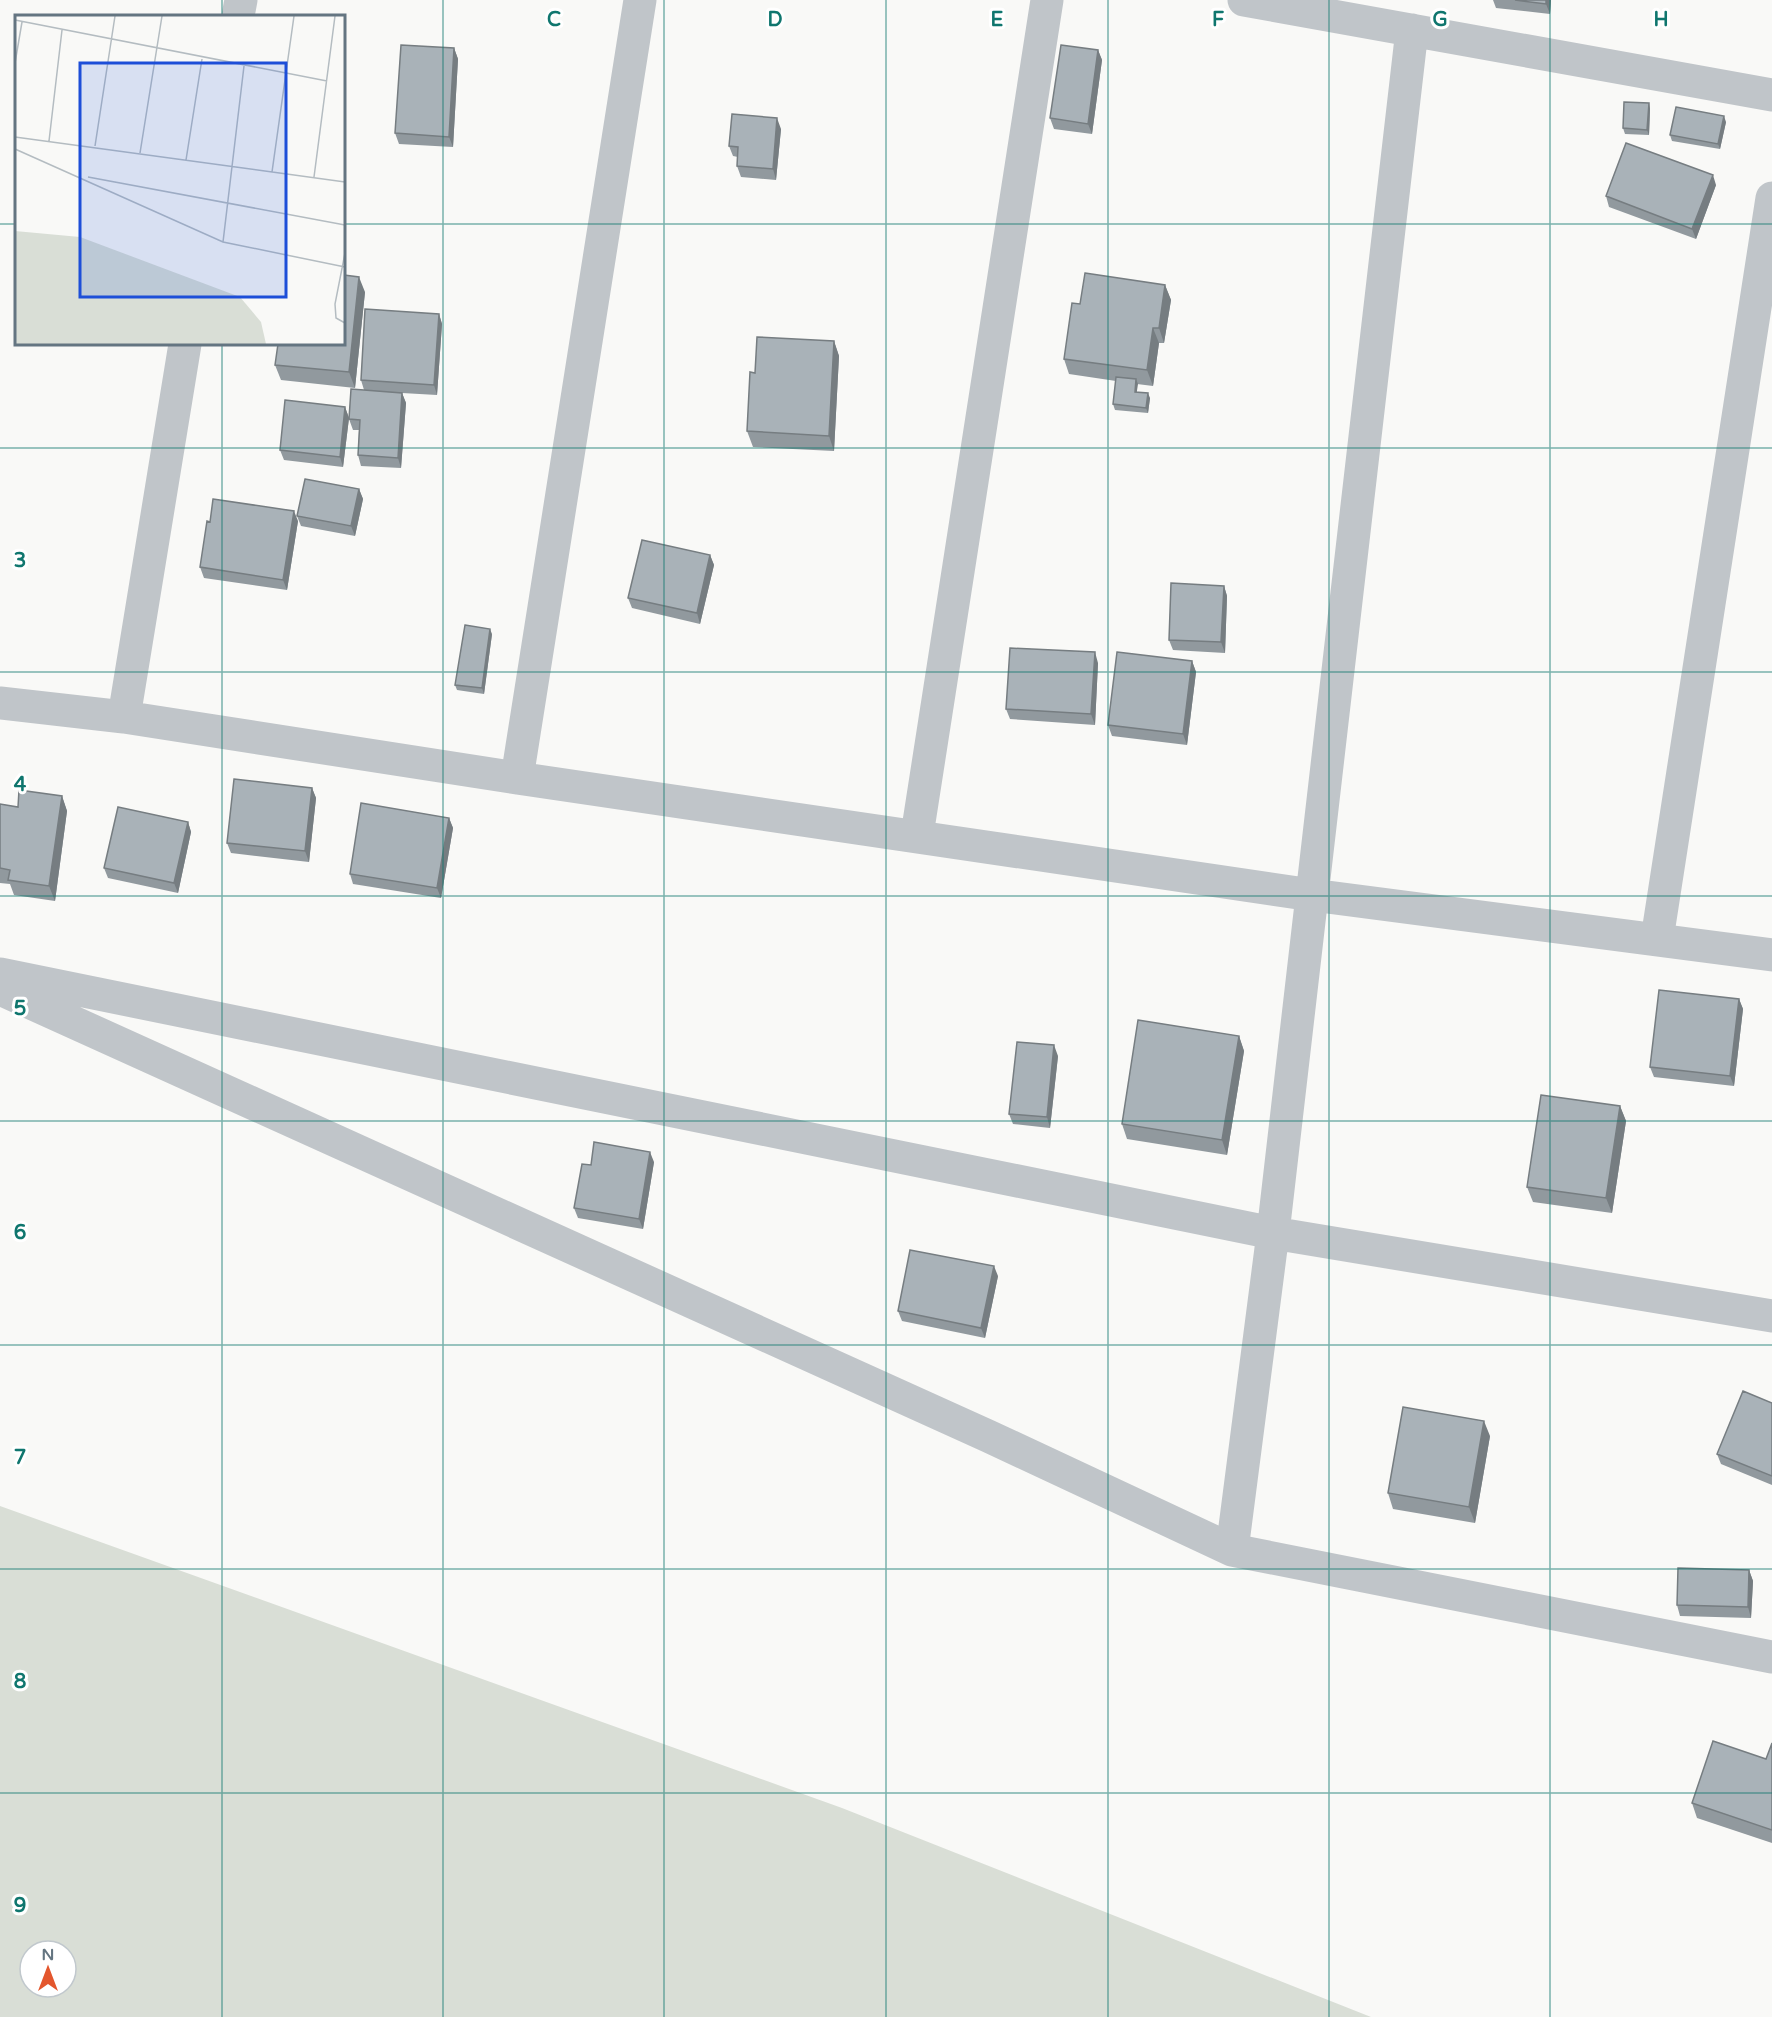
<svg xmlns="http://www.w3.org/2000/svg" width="1772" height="2017" font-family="'Varela Round',sans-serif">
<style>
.green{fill:#d9ded6;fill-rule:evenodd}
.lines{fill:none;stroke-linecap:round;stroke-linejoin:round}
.minor{stroke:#c0c5c9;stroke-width:33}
.wall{fill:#91999e}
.shaded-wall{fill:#767d81}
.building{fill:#a9b2b8;stroke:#767d81;stroke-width:1.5}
.grid{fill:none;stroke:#0f766e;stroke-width:1.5;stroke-opacity:0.55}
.inset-road{fill:none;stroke:#b4bcc1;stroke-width:1.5}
.view{fill:#1d4ed8;fill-opacity:0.15;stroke:#1d4ed8;stroke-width:3}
.inset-edge{fill:none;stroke:#647581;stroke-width:3}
.grid-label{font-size:20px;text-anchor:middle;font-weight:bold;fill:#0f766e;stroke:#fff;stroke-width:6;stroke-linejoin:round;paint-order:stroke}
</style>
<rect width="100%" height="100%" fill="#f9f9f7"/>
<path class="green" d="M0,1506L842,1808L1371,2017H0ZM30,1951H66V1987H30Z"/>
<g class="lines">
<path class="minor" d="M1244,0L1772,95
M238,16L241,0
M0,703L124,717L517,778L1312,895L1772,955
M124,717L185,344
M517,778L640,0
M917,835L1047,0
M1657,939L1772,198
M0,974L1273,1233L1772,1316
M0,989L988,1436L1232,1550L1772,1657
M1232,1550L1273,1233L1412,30"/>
</g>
<path class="wall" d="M1493,0H1551L1550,14L1496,8Z
M454,48L458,59L453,147L399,144L395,133Z
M1098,50L1102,60L1092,134L1054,129L1050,118Z
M1649,103L1650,109L1649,135L1625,134L1623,128Z
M1726,122L1720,149L1672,141L1670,135Z
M781,129L776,180L741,177L737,166L738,157L733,156L729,146Z
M1716,185L1696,239L1609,207L1606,196Z
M1165,285L1171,300L1164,343H1159L1153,386L1137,384V392L1150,398L1148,413L1115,410L1113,404L1116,381L1069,374L1064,359L1080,304Z
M365,292L355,388L281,380L275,365Z
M439,314L442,324L437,395L402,393L406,403L401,468L361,466L358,455L359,430H353L349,419L364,390L361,380Z
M834,341L839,356L834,451L753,447L747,431L755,373Z
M345,407L349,418L343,467L284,460L280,450Z
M359,489L363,499L355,536L301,526L297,516Z
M298,521L287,590L204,578L200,567L210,522Z
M710,555L714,565L700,624L632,608L628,598Z
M1224,586L1227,596L1225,653L1173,650L1169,640Z
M492,634L484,694L457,690L455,685Z
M1192,661L1196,672L1187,745L1112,736L1108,725Z
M1098,663L1095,725L1010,719L1006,709Z
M312,788L316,798L309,862L231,853L227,843Z
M62,796L67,811L55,901L14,895L10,884L0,883V804L18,807Z
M449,818L453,828L441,898L353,884L350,874Z
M188,822L191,832L178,893L108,878L104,868Z
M1739,999L1743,1009L1734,1086L1654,1077L1650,1067Z
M1239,1036L1244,1051L1227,1155L1127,1139L1122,1124Z
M1058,1056L1050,1128L1013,1124L1009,1114Z
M1620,1106L1626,1121L1612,1213L1533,1202L1527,1187Z
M654,1162L643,1229L578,1218L574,1208L591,1165Z
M998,1276L985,1338L902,1321L898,1311Z
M1772,1403V1485L1721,1464L1717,1454Z
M1490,1436L1475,1523L1393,1509L1388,1493Z
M1749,1570L1753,1581L1751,1618L1680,1616L1677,1605Z
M1772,1743V1843L1697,1818L1692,1803L1766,1759Z"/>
<path class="shaded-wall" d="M1546,0H1551L1550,14L1546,4Z
M454,48L458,59L453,147L449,137Z
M1098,50L1102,60L1092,134L1088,124Z
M1649,103L1650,109L1649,135L1647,130Z
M1724,116L1726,122L1720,149L1718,144Z
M777,118L781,129L776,180L773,169Z
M1713,175L1716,185L1696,239L1692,229Z
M359,277L365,292L355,388L349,372Z
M1165,285L1171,300L1164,343L1159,328Z
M439,314L442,324L437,395L434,385Z
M1153,328L1159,343L1153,386L1147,370Z
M834,341L839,356L834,451L829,436Z
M1136,379L1138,384L1136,397L1135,392Z
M402,393L406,403L401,468L398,458Z
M1148,393L1150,398L1148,413L1146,408Z
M345,407L349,418L343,467L340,457Z
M359,489L363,499L355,536L351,526Z
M294,511L298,521L287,590L283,580Z
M710,555L714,565L700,624L697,613Z
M1224,586L1227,596L1225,653L1221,642Z
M490,629L492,634L484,694L482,688Z
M1095,652L1098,663L1095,725L1091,714Z
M1192,661L1196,672L1187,745L1183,734Z
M312,788L316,798L309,862L305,851Z
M62,796L67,811L55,901L49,886Z
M449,818L453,828L441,898L437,888Z
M188,822L191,832L178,893L174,883Z
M1739,999L1743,1009L1734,1086L1730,1076Z
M1239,1036L1244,1051L1227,1155L1222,1140Z
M1054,1045L1058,1056L1050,1128L1047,1117Z
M1620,1106L1626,1121L1612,1213L1606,1198Z
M650,1152L654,1162L643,1229L639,1219Z
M994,1266L998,1276L985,1338L981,1328Z
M1484,1421L1490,1436L1475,1523L1469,1507Z
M1749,1570L1753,1581L1751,1618L1748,1607Z"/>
<path class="building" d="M1515,0H1546V4Z
M401,45L454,48L449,137L395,133Z
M1061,45L1098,50L1088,124L1050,118Z
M1624,102L1649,103L1647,130L1623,128Z
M1676,107L1724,116L1718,144L1670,135Z
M732,114L777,118L773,169L737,166L738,147L729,146Z
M1626,143L1713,175L1692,229L1606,196Z
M1085,273L1165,285L1159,328H1153L1147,370L1064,359L1072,303L1080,304Z
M344,275L359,277L349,372L275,365L278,344H344Z
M365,309L439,314L434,385L361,380Z
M757,337L834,341L829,436L747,431L750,372L755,373Z
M1116,377L1136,379L1135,392L1148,393L1146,408L1113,404Z
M351,389L402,393L398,458L358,455L360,420L349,419Z
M285,400L345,407L340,457L280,450Z
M305,479L359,489L351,526L297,516Z
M213,499L294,511L283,580L200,567L207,521L210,522Z
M642,540L710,555L697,613L628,598Z
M1171,583L1224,586L1221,642L1169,640Z
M465,625L490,629L482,688L455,685Z
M1010,648L1095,652L1091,714L1006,709Z
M1117,652L1192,661L1183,734L1108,725Z
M234,779L312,788L305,851L227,843Z
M19,790L62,796L49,886L8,880L10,870L0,868V804L18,807Z
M361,803L449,818L437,888L350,874Z
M118,807L188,822L174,883L104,868Z
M1659,990L1739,999L1730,1076L1650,1067Z
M1138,1020L1239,1036L1222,1140L1122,1124Z
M1017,1042L1054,1045L1047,1117L1009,1114Z
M1541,1095L1620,1106L1606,1198L1527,1187Z
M594,1142L650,1152L639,1219L574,1208L582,1164L591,1165Z
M910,1250L994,1266L981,1328L898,1311Z
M1743,1391L1772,1403V1476L1717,1454Z
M1403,1407L1484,1421L1469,1507L1388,1493Z
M1678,1568L1749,1570L1748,1607L1677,1605Z
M1713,1741L1766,1759L1772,1743V1830L1692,1803Z"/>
<path class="grid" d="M222,0V16M443,0V2017M664,0V2017M886,0V2017M1108,0V2017M1329,0V2017M1550,0V2017M0,224H16M344,224H1772M222,344V2017M0,448H1772M0,672H1772M0,896H1772M0,1121H1772M0,1345H1772M0,1569H1772M0,1793H1772"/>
<g transform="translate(15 15)">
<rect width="330" height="330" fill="#f9f9f7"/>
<path d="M0,216L65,222L225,282L246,307L251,329H0Z" fill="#d9ded6"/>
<path class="inset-road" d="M0,5L312,66M0,48L7,7M0,122L330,167M34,126L47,15M80,131L100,1M0,134L208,227L330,252M125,138L147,1M171,145L187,44M257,157L279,1M73,162L330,210M299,162L320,1M208,227L229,51M330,238L320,289L321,303L330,308"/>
<path class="view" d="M65,48H271V282H65Z"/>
<rect width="330" height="330" class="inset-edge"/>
</g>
<g class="grid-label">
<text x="554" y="26">C</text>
<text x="775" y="26">D</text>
<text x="997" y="26">E</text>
<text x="1218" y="26">F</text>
<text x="1440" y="26">G</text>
<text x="1661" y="26">H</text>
<text x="20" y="567">3</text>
<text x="20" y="791">4</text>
<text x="20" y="1015">5</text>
<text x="20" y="1239">6</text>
<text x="20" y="1464">7</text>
<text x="20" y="1688">8</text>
<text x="20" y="1912">9</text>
</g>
<g transform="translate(48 1969)"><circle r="28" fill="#ffffff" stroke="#c1c8cd" stroke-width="1.5"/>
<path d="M0-4.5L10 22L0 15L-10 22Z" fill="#e3562d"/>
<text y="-9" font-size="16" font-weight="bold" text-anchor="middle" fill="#647581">N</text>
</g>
</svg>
